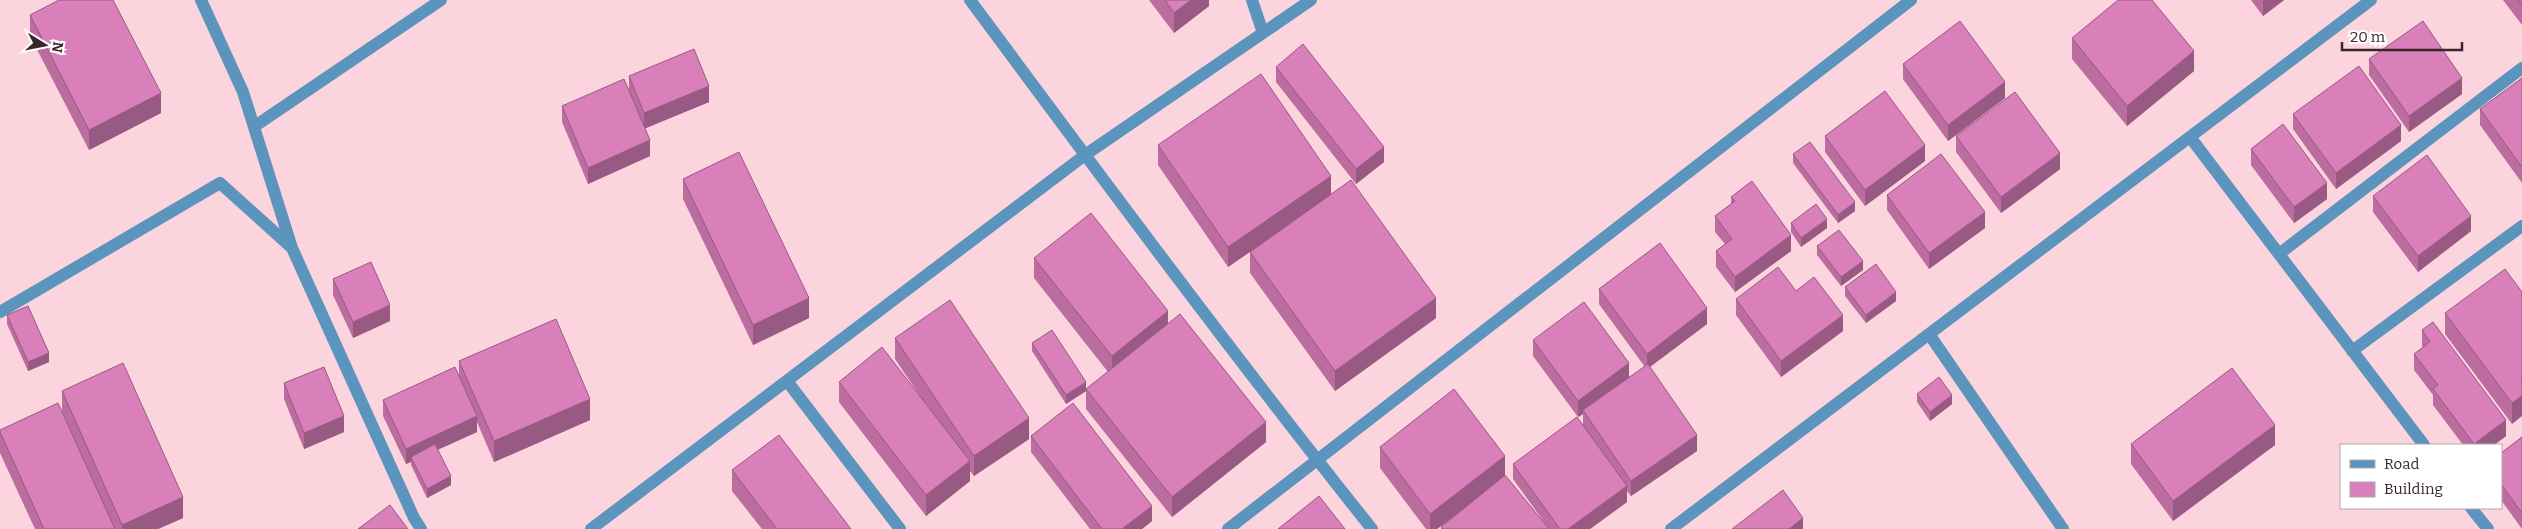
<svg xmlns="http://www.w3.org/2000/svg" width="2522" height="529" font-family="Bitter,serif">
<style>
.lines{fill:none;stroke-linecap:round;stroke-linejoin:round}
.street{stroke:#5b94bd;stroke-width:12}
.wall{fill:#bb6d9f}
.shaded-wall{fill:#985982}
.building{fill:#d97fb9;stroke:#985982}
</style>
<rect width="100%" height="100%" fill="#fbd4dd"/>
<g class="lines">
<path class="street" d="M201,0L243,92L292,248
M970,0C1102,178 1234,356 1372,529
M1252,0L1263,33
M255,126L441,0
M2190,137L2424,445
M2279,254L2522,68
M0,312L220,183L292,248L414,518L421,529
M1929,334L2063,529
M2352,351L2522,226
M787,381L900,529
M2471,508L2488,529
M591,529L1085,155L1311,0
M1228,529L1911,0
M1671,529L2371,0"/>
</g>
<path class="wall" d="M1149,0H1209V6L1174,33Z
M2251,0H2284L2263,16Z
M2503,0H2522V25Z
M30,15L161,113L89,150L30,36Z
M2072,38L2194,71L2127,126L2072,59Z
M2369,59L2462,94L2409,132L2369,75Z
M1903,64L2005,98L1948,141L1903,79Z
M1276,67L1384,162L1356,184L1276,82Z
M629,76L709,102L645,128L650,156L588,184L562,122V106L629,91Z
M2522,78V183L2480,125V109Z
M2293,114L2401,141L2336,189L2293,129Z
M1825,136L1925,161L1865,206L1825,152Z
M1956,136L2060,169L2001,213L1956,152Z
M1158,145L1331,194L1436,318L1335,391L1250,273V252L1270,238L1228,267L1158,165Z
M2251,149L2327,199L2294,223L2251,165Z
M1793,154L1855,211L1838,223L1793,163Z
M683,179L809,318L753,345L683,199Z
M1887,195L1985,228L1929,269L1887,210Z
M2373,196L2471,231L2418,272L2373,212Z
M1731,197L1791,251L1735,292L1716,267V251L1725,244L1715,232V216L1731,204Z
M1791,223L1827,228L1801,247L1791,232Z
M1817,246L1863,270L1841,286L1817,255Z
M1034,258L1168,324L1266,442L1172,517L1086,409V389L1108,372L1034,278Z
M333,279L390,321L353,338L333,295Z
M1845,287L1896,301L1866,323L1845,296Z
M1599,289L1707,324L1650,367L1697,451L1631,496L1627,491V502L1590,529H1549L1513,479V464L1583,425V414L1578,417L1533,356V340L1629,377L1645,367L1599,304Z
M1796,291L1843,331L1781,377L1736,315V299Z
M2522,292L2512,424L2445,334V313Z
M7,315L49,362L28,371L7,324Z
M2422,330L2506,436L2494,445H2463L2433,405V395L2414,370V354L2423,347L2422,346Z
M895,338L1029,439L974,476L970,471V481L926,516L839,402V382L920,396L895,359Z
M1032,343L1086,391L1066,404L1032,351Z
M459,361L590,420L494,462L477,422V432L437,450L451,485L427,498L411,465V462L406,464L383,416V400L459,377Z
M284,383L344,432L304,449L284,399Z
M62,391L183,518L158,529H35L0,453V430L81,455L62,411Z
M1917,394L1952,404L1930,421L1917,402Z
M1031,436L1152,521L1142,529H1090L1031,452Z
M2522,437V529L2501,500V453Z
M2131,444L2275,445L2173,521L2131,464Z
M1380,447L1505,475L1549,529H1441V527L1462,510L1437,529H1426L1380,468Z
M732,470L851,529H762L732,491Z"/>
<path class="shaded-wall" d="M1191,0H1209V6L1174,33V13Z
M2263,0H2284L2263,16Z
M2194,51V71L2127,126V106Z
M2462,78V94L2409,132V116Z
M2005,82V98L1948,141V125Z
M709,86V102L644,129V113Z
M161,93V113L89,150V130Z
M2401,125V141L2336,189V173Z
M650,140V156L588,184V168Z
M1925,145V161L1865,206V190Z
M1384,147V162L1356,184V169Z
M2060,153V169L2001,213V197Z
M1331,176V196L1228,267V247Z
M2327,183V199L2294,223V207Z
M1855,202V211L1838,223V215Z
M1985,212V228L1929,269V253Z
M2471,216V231L2418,272V256Z
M1827,219V228L1801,247V238Z
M1791,235V251L1735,292V277Z
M1863,261V270L1841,286V277Z
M1896,292V301L1866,323V315Z
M809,298V318L753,345V325Z
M1436,298V318L1335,391V371Z
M390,305V321L353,338V322Z
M1707,308V324L1647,369V354Z
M1168,311V331L1112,377V356Z
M1843,315V331L1781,377V361Z
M49,353V362L28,371V362Z
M1629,363V379L1583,410V414L1578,417V401Z
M2522,378V416L2512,424V403L2521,379Z
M1086,382V391L1066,404V395Z
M1952,395V404L1930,421V412Z
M590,399V420L494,462V441Z
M344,416V432L304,449V433Z
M477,416V432L413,461L411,457V462L406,464V449Z
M1029,418V439L974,476V456Z
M2506,420V436L2494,445H2474V444Z
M1266,422V442L1172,517V497Z
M2275,425V445L2173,521V501Z
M1697,435V451L1631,496V481Z
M1505,456V477L1437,529H1430V514Z
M970,461V481L926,516V495Z
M451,476V485L427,498V489Z
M1627,486V502L1590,529H1568Z
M183,497V518L158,529H122V525Z
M1152,506V521L1142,529H1122Z
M1803,518V529H1789Z"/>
<path class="building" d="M59,0H113L161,93L89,130L30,15Z
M1165,0H1191L1174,13Z
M2118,0H2152L2194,51L2127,106L2072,38Z
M2518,0H2522V5Z
M1960,21L2005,82L1948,125L1903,64Z
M2423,21L2462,78L2409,116L2369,59Z
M1303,44L1384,147L1356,169L1276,67Z
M694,49L709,86L644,113L629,76Z
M2359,66L2401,125L2336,173L2293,114Z
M1261,74L1331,176L1228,247L1158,145Z
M2522,78V167L2480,109Z
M624,79L650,140L588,168L562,106Z
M1885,91L1925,145L1865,190L1825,136Z
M2015,92L2060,153L2001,197L1956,136Z
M2283,124L2327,183L2294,207L2251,149Z
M1810,142L1855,202L1838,215L1793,154Z
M739,152L809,298L753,325L683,179Z
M1941,154L1985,212L1929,253L1887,195Z
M2427,155L2471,216L2418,256L2373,196Z
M1351,180L1436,298L1335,371L1250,252Z
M1752,181L1791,235L1735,277L1716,251L1732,239L1715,216L1735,201L1731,197Z
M1816,204L1827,219L1801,238L1791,223Z
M1091,213L1168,311L1112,356L1034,258Z
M1839,230L1863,261L1841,277L1817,246Z
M1660,243L1707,308L1647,354L1599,289Z
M371,262L390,305L353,322L333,279Z
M1876,264L1896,292L1866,315L1845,287Z
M1778,267L1796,291L1814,277L1843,315L1781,361L1736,299Z
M2505,269L2522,292V378L2521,379L2522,380V396L2512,403L2445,313Z
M950,300L1029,418L974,456L895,338Z
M1584,302L1629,363L1578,401L1533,340Z
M28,306L49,353L28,362L7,315Z
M1180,314L1266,422L1172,497L1086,389Z
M556,319L590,399L494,441L459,361Z
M2433,322L2506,420L2474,444L2433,389L2438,385L2414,354L2430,342L2422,330Z
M1052,330L1086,382L1066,395L1032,343Z
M882,347L970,461L926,495L839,382Z
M123,363L183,497L122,525L62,391Z
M1648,364L1697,435L1631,481L1583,410Z
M324,367L344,416L304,433L284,383Z
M455,367L477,416L406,449L383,400Z
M2232,368L2275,425L2173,501L2131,444Z
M1939,377L1952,395L1930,412L1917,394Z
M1454,389L1505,456L1430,514L1380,447Z
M58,403L115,529H44L0,432V430Z
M1073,403L1152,506L1122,529H1102L1031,436Z
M1577,417L1627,486L1568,529H1560L1513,464Z
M779,435L851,529H777L732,470Z
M2522,437V513L2501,484V453Z
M435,444L451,476L427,489L411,457Z
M1505,475L1549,529H1443L1441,527Z
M1783,490L1803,518L1789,529H1732Z
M1319,496L1345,529H1278Z
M390,505L408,529H358Z"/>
<rect x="2340" y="444" width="162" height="65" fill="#ffffff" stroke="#afa8aa"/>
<rect x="2350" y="460" width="25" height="8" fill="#5b94bd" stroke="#afa8aa"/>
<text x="2384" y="469" font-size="15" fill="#38252a">Road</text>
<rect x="2350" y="482" width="25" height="15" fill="#d97fb9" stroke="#afa8aa"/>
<text x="2384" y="494" font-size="15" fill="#38252a">Building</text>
<g transform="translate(45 45) rotate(100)" stroke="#ffffff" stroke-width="4" paint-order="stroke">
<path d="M0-4L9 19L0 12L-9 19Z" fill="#38252a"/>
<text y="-8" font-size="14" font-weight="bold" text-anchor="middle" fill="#38252a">N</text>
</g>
<path d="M2342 42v8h120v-8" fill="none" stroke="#38252a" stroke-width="2.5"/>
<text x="2350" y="42" font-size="15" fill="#38252a" stroke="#ffffff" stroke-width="4" paint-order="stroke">20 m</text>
</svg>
